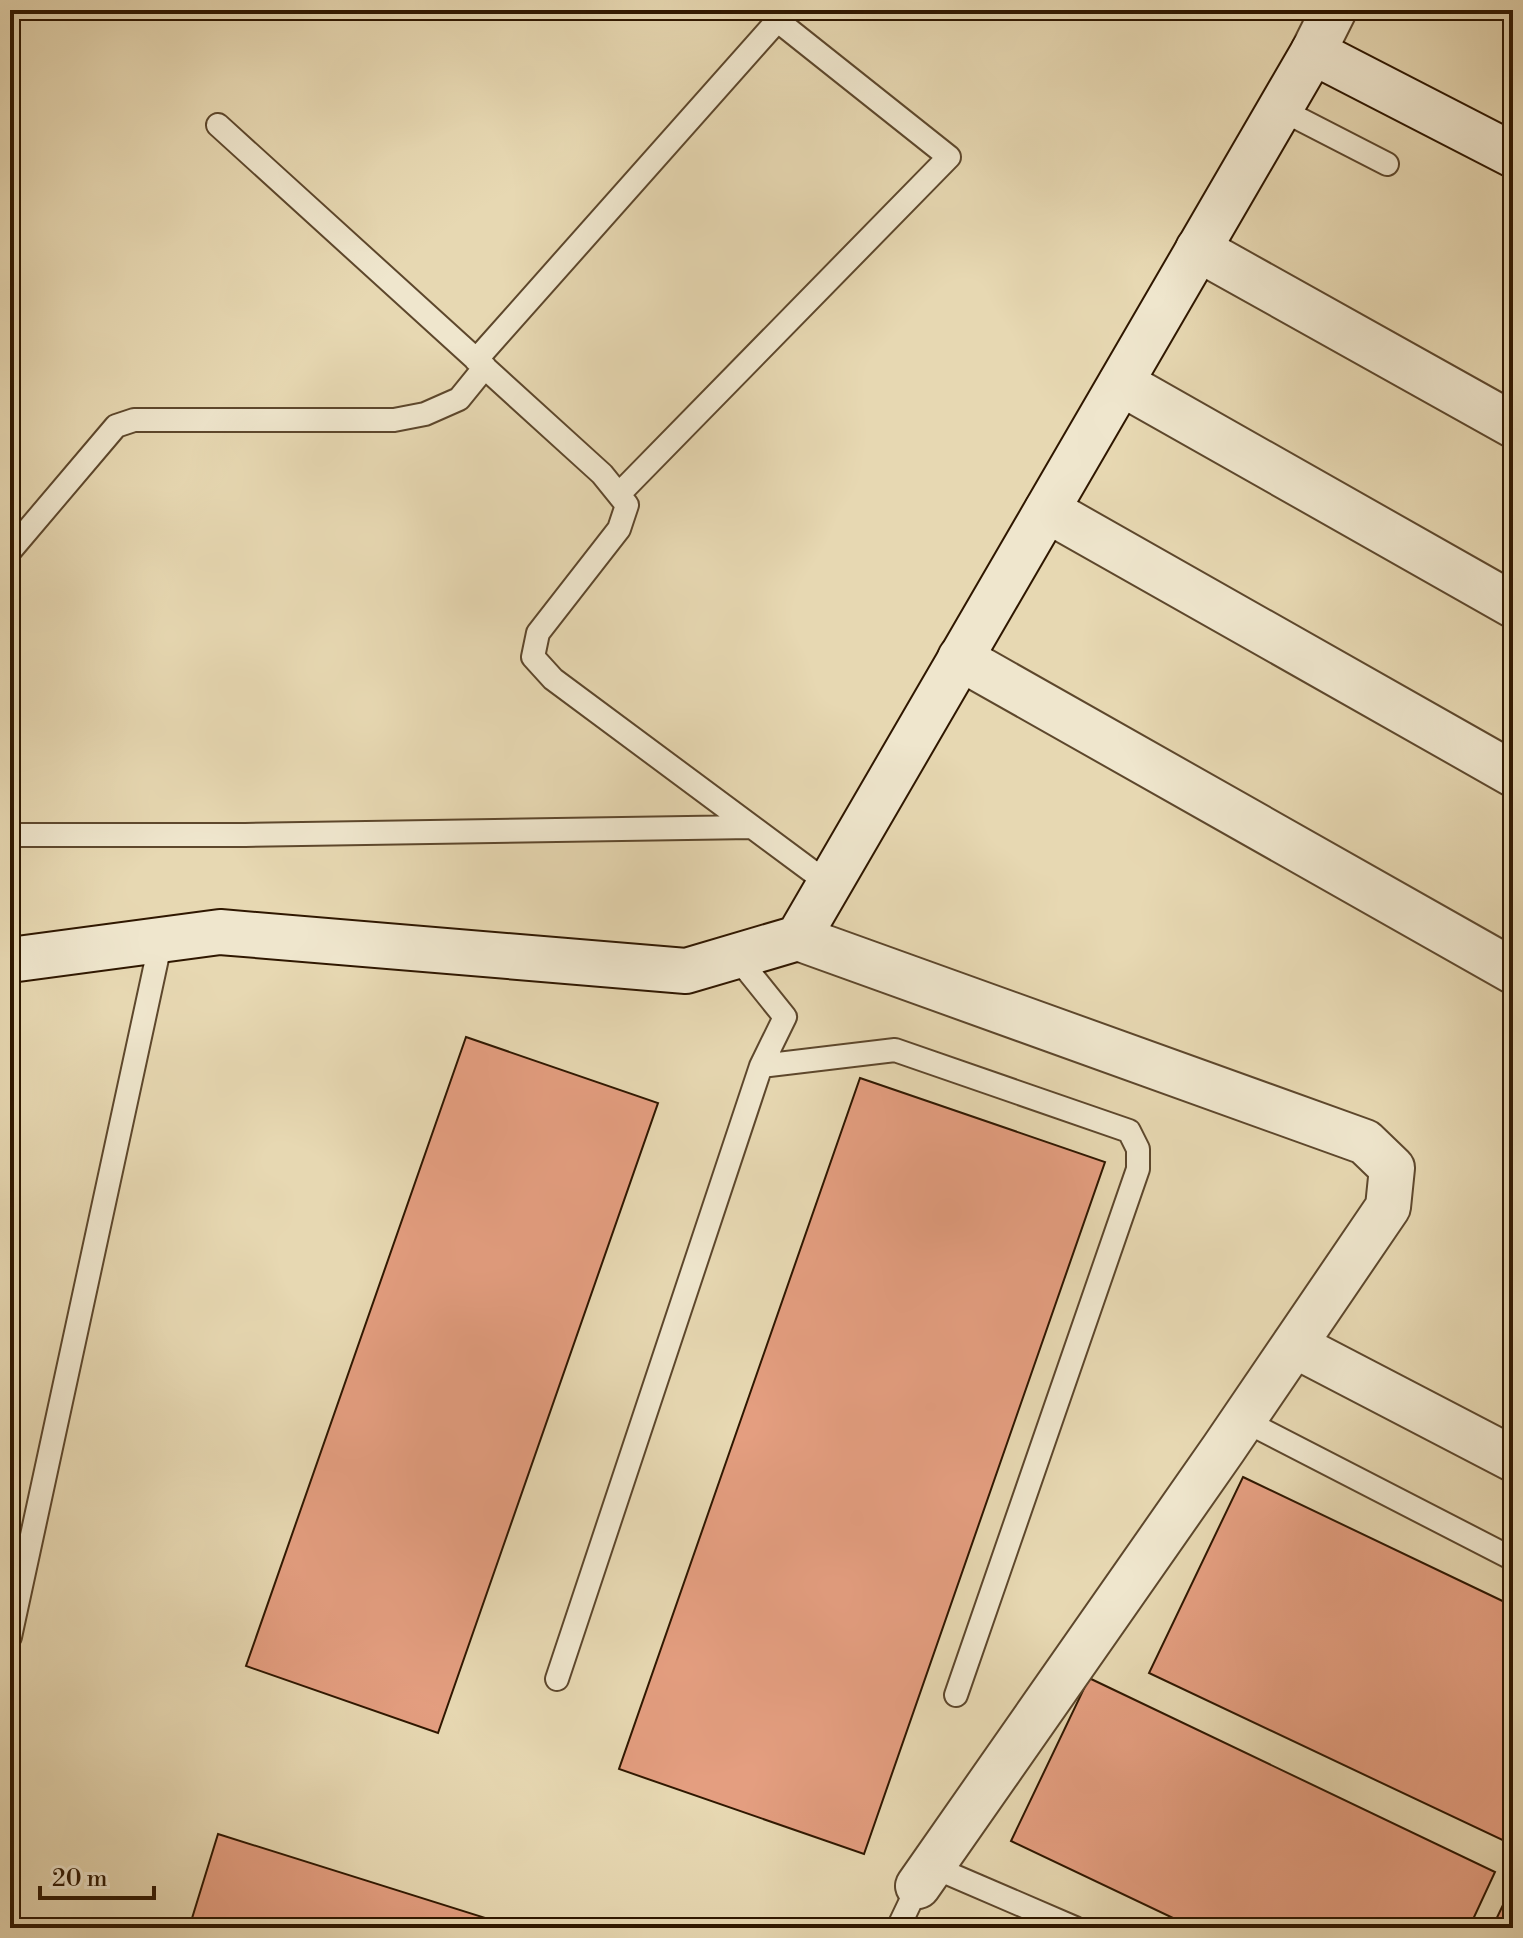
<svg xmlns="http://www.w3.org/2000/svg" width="1523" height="1938" font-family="'Libre Bodoni',serif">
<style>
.building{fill:#e49e80;stroke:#2f1700;stroke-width:2}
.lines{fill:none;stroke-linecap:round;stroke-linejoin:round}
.lane-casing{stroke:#5d472c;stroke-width:26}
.street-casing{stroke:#5d472c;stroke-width:48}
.secondary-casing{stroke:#2f1700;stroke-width:48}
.lane{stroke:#efe6cd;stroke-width:22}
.street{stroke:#efe6cd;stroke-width:44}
.secondary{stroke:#efe6cd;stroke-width:44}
</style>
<rect width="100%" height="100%" fill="#e7d8b2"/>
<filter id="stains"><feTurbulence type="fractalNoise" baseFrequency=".0025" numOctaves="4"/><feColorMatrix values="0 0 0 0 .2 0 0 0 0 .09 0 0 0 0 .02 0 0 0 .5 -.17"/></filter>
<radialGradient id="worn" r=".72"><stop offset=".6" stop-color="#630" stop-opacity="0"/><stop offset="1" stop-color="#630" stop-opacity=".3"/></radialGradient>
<path class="building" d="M466,1037L658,1103L438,1733L246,1666Z
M860,1078L1105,1162L864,1854L619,1769Z
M1243,1477L1513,1606V1845L1149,1673Z
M1089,1678L1495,1872L1469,1928H1194L1011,1841Z
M218,1834L517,1928H189Z
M1513,1884V1928H1492Z"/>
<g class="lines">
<g class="lane-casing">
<path id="lane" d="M1280,109L1387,164
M218,125L602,474L627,505L619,529L538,633L533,657L553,679L829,884
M476,360L786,11
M620,493L949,157L778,21
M10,551L116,426L134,420H394L425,414L459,399L485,367
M10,835H245L752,827
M761,1066L895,1050L1129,1131L1138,1149V1169L956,1695
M1243,1420L1513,1559
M10,1637L161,940
M557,1679L761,1066L785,1017L736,956
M931,1866L1075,1928
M898,1928L918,1886"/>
</g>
<g class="street-casing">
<path id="street" d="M1313,52L1334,10
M1198,249L1513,425
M1121,383L1513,605
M1047,510L1513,774
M960,658L1513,971
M798,938L1365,1142L1392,1168L1388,1207L1224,1448L918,1886
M1294,1345L1513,1459"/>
</g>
<g class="secondary-casing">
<path id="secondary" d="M10,960L220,932L686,971L798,938L1313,52L1513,155"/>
</g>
<use href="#lane" class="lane"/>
<use href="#street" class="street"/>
<use href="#secondary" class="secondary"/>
</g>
<rect width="1523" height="1938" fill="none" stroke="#e7d8b2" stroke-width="40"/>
<rect x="12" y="12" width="1499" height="1914" fill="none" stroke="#2f1700" stroke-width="4"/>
<rect x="20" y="20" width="1483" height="1898" fill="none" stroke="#2f1700" stroke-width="2"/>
<path d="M40 1886v12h114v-12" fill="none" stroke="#2f1700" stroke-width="4"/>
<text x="52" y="1886" font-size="24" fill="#2f1700" stroke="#efe6cd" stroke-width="6" paint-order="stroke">20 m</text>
<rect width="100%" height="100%" filter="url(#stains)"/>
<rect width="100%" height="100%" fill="url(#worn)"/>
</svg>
